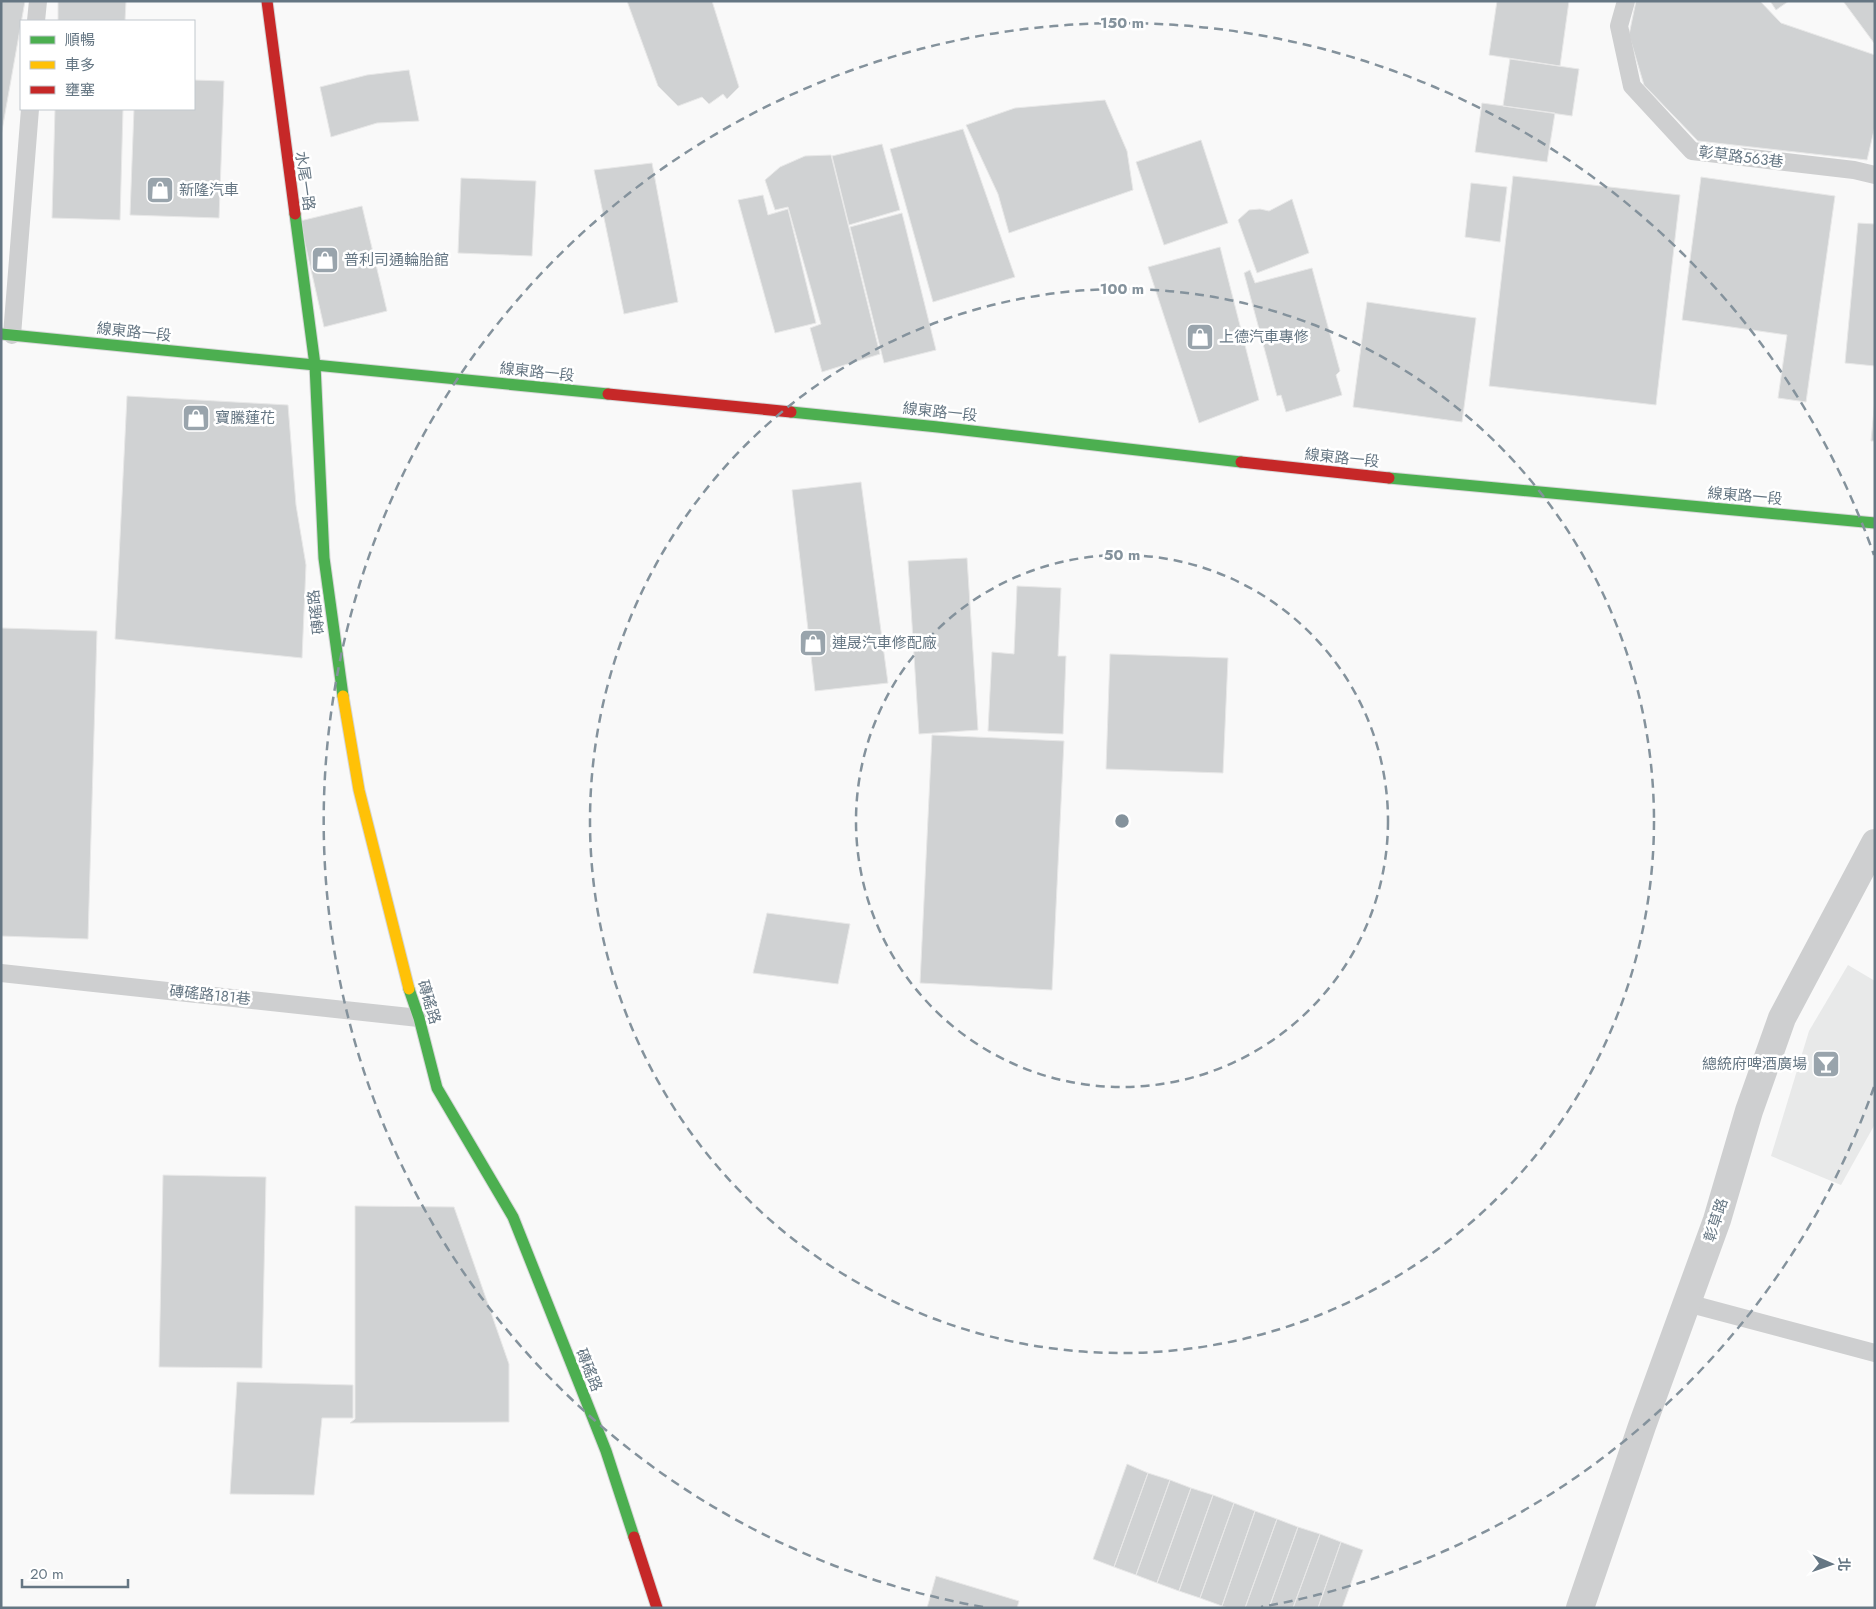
<svg xmlns="http://www.w3.org/2000/svg" width="1876" height="1609" font-family="Jost,'Noto Sans TC',sans-serif">
<style>
.built{fill:#e8e9e9}
.building{fill:#d0d2d3;stroke:#e8e8e8}
.lines{fill:none;stroke-linecap:round;stroke-linejoin:round}
.fast-casing{stroke:#d5d6d7;stroke-width:13}
.slow-casing{stroke:#d5d6d7;stroke-width:13}
.jam-casing{stroke:#d5d6d7;stroke-width:13}
.lane{stroke:#cecfd0;stroke-width:18}
.street{stroke:#cecfd0;stroke-width:28}
.fast{stroke:#4caf50;stroke-width:11}
.slow{stroke:#ffc107;stroke-width:11}
.jam{stroke:#c62828;stroke-width:11}
.ring{fill:none;stroke:#84929c;stroke-width:2.5;stroke-dasharray:9 6}
.labels{text-anchor:middle;stroke-width:5;stroke-linejoin:round;paint-order:stroke}
.street-label{font-size:15px;fill:#657683;stroke:#fff}
.poi-label{font-size:15px;fill:#657683;stroke:#fff;text-anchor:start}
.centre{fill:#84929c;stroke:#fff;stroke-width:2.5}
.ring-label{font-size:15px;text-anchor:middle;font-weight:bold;fill:#84929c;stroke:#fff;stroke-width:5;stroke-linejoin:round;paint-order:stroke}
</style>
<rect width="100%" height="100%" fill="#f9f9f9"/>
<path class="built" d="M1848,965L1875,981V1124L1841,1185L1771,1156L1809,1031Z"/>
<path class="building" d="M1,1H25L1,136Z
M58,1H126L125,21H58Z
M627,1H712L739,87L727,99L723,94L709,104L702,97L678,106L658,86Z
M1497,1H1569L1560,66L1489,55Z
M1636,1H1760L1781,23L1875,55V126L1867,160L1698,141L1644,85L1629,35Z
M1770,1H1789L1776,10Z
M1843,1H1875V42L1874,43Z
M1510,59L1579,69L1572,116L1503,106Z
M409,70L419,121L377,123L331,137L320,87L367,75Z
M194,80L224,81L219,218L130,215L134,109H194Z
M1105,100L1127,151L1133,190L1009,233L998,194L966,125L1015,108Z
M1482,103L1555,113L1547,162L1475,152Z
M55,109H123L120,220L52,218Z
M963,129L1015,277L933,302L890,149Z
M1201,140L1228,223L1164,245L1136,162Z
M882,144L900,210L849,225L832,156Z
M831,155L880,354L822,372L810,328L821,324L788,207L775,210L765,180L780,167L805,156Z
M652,163L678,302L624,314L594,170Z
M1513,176L1680,195L1656,405L1489,386Z
M1701,177L1835,196L1806,402L1778,398L1787,335L1682,320Z
M461,178L536,181L532,256L458,253Z
M1471,183L1507,187L1500,242L1465,237Z
M763,195L768,215L788,209L816,323L775,333L738,200Z
M1292,199L1309,253L1257,273L1238,220L1249,210L1260,209L1269,211Z
M362,206L387,311L324,327L300,221Z
M902,213L936,350L884,363L850,227Z
M1858,223L1875,224V366L1845,363Z
M1220,247L1259,400L1199,423L1148,267Z
M1312,268L1340,371L1336,375L1342,395L1286,412L1281,395L1277,396L1244,273L1250,270L1255,283Z
M1367,302L1476,318L1462,422L1353,407Z
M127,396L288,405L296,505L306,565L302,658L115,639Z
M1875,399V441H1871Z
M861,482L888,683L815,691L792,490Z
M967,558L978,730L919,734L908,561Z
M1017,586L1061,588L1058,656H1066L1063,734L988,731L992,652L1014,654Z
M1,628L97,631L88,939L1,936Z
M1110,654L1228,658L1223,773L1106,769Z
M932,735L1064,741L1052,990L920,983Z
M767,913L850,924L838,984L753,973Z
M163,1175L266,1177L262,1368L159,1367Z
M355,1206L454,1207L509,1364V1422L350,1423L355,1419Z
M237,1382L353,1385V1418H322L314,1495L230,1494Z
M1127,1464L1148,1473L1114,1567L1093,1559Z
M1148,1473L1170,1480L1136,1575L1114,1567Z
M1170,1480L1191,1488L1157,1583L1136,1575Z
M1191,1488L1213,1495L1179,1591L1157,1583Z
M1213,1495L1234,1503L1200,1598L1179,1591Z
M1234,1503L1255,1511L1222,1606L1200,1598Z
M1255,1511L1277,1519L1245,1608H1228L1222,1606Z
M1277,1519L1298,1527L1269,1608H1245Z
M1298,1527L1320,1534L1293,1608H1269Z
M1320,1534L1341,1542L1318,1608H1293Z
M1341,1542L1363,1550L1342,1608H1318Z
M936,1576L1019,1601L1017,1608H927Z"/>
<g class="lines">
<g class="fast-casing">
<path id="fast" d="M295,214L315,365L324,558L343,696
M1,334L608,394
M791,412L938,427L1241,462
M1389,478L1875,523
M409,989L419,1018L437,1088L513,1217L606,1451L634,1537"/>
</g>
<g class="slow-casing">
<path id="slow" d="M343,696L359,790L409,989"/>
</g>
<g class="jam-casing">
<path id="jam" d="M267,1L295,214
M608,394L791,412
M1241,462L1389,478
M634,1537L657,1608"/>
</g>
<path class="lane" d="M1626,1L1619,26L1632,86L1692,151L1854,170L1875,175
M36,21L38,1
M12,335L30,109
M1,973L419,1018
M1687,1303L1875,1353"/>
<path class="street" d="M1580,1608L1642,1426L1717,1220L1749,1111L1782,1018L1875,843"/>
<use href="#fast" class="fast"/>
<use href="#slow" class="slow"/>
<use href="#jam" class="jam"/>
</g>
<g class="ring">
<circle cx="1122" cy="821" r="266"/>
<circle cx="1122" cy="821" r="532"/>
<path d="M1874 1087A798 798 0 0 1 1261 1607M983 1607A798 798 0 1 1 1874 555"/>
</g>
<defs>
<g id="shop-square" transform="scale(1.4375)"><rect x="-9" y="-9" width="18" height="18" rx="4" fill="#99a4ac" stroke="#fff"/><path d="M-5-2.5h2.3a2.7 3.5 0 0 1 5.4 0H5L5.5 6h-11ZM-1.5-2.5h3a1.5 2.3 0 0 0-3 0Z" fill="#fff"/></g>
<g id="bar-square" transform="scale(1.4375)"><rect x="-9" y="-9" width="18" height="18" rx="4" fill="#99a4ac" stroke="#fff"/><path d="M-6-5H6L.8 .8V4.5H3.5V6h-7V4.5H-.8V.8Z" fill="#fff"/></g>
</defs>
<g fill-rule="evenodd">
<use href="#shop-square" x="160" y="190"/>
<use href="#shop-square" x="325" y="260"/>
<use href="#shop-square" x="1200" y="337"/>
<use href="#shop-square" x="196" y="418"/>
<use href="#shop-square" x="813" y="643"/>
<use href="#bar-square" x="1826" y="1064"/>
</g>
<g class="labels">
<g class="street-label">
<text transform="translate(1741 157) rotate(7)" y="5">彰草路563巷</text>
<text transform="translate(305 181) rotate(82)" y="5">水尾一路</text>
<text transform="translate(134 332) rotate(6)" y="5">線東路一段</text>
<text transform="translate(537 372) rotate(6)" y="5">線東路一段</text>
<text transform="translate(940 412) rotate(6)" y="5">線東路一段</text>
<text transform="translate(1342 458) rotate(6)" y="5">線東路一段</text>
<text transform="translate(1745 496) rotate(5)" y="5">線東路一段</text>
<text transform="translate(316 612) rotate(-97)" y="5">磚磘路</text>
<text transform="translate(210 995) rotate(6)" y="5">磚磘路181巷</text>
<text transform="translate(429 1002) rotate(73)" y="5">磚磘路</text>
<text transform="translate(1716 1220) rotate(-72)" y="5">彰草路</text>
<text transform="translate(589 1370) rotate(68)" y="5">磚磘路</text>
</g>
<g class="poi-label">
<text x="179" y="195">新隆汽車</text>
<text x="344" y="265">普利司通輪胎館</text>
<text x="1219" y="342">上德汽車專修</text>
<text x="215" y="423">寶騰蓮花</text>
<text x="832" y="648">連晟汽車修配廠</text>
<text x="1807" y="1069" text-anchor="end">總統府啤酒廣場</text>
</g>
</g>
<circle cx="1122" cy="821" r="8" class="centre"/>
<g class="ring-label">
<text x="1122" y="28">150 m</text>
<text x="1122" y="294">100 m</text>
<text x="1122" y="560">50 m</text>
</g>
<rect width="1876" height="1609" fill="none" stroke="#657683" stroke-width="5"/>
<rect x="20" y="20" width="175" height="90" fill="#ffffff" stroke="#c1c8cd"/>
<rect x="30" y="36" width="25" height="8" fill="#4caf50" stroke="#c1c8cd"/>
<text x="65" y="45" font-size="15" fill="#657683">順暢</text>
<rect x="30" y="61" width="25" height="8" fill="#ffc107" stroke="#c1c8cd"/>
<text x="65" y="70" font-size="15" fill="#657683">車多</text>
<rect x="30" y="86" width="25" height="8" fill="#c62828" stroke="#c1c8cd"/>
<text x="65" y="95" font-size="15" fill="#657683">壅塞</text>
<g transform="translate(1831 1564) rotate(92)" stroke="#ffffff" stroke-width="4" paint-order="stroke">
<path d="M0-4L9 19L0 12L-9 19Z" fill="#657683"/>
<text y="-8" font-size="14" font-weight="bold" text-anchor="middle" fill="#657683">北</text>
</g>
<path d="M22 1579v8h106v-8" fill="none" stroke="#657683" stroke-width="2.5"/>
<text x="30" y="1579" font-size="15" fill="#657683" stroke="#ffffff" stroke-width="4" paint-order="stroke">20 m</text>
</svg>
